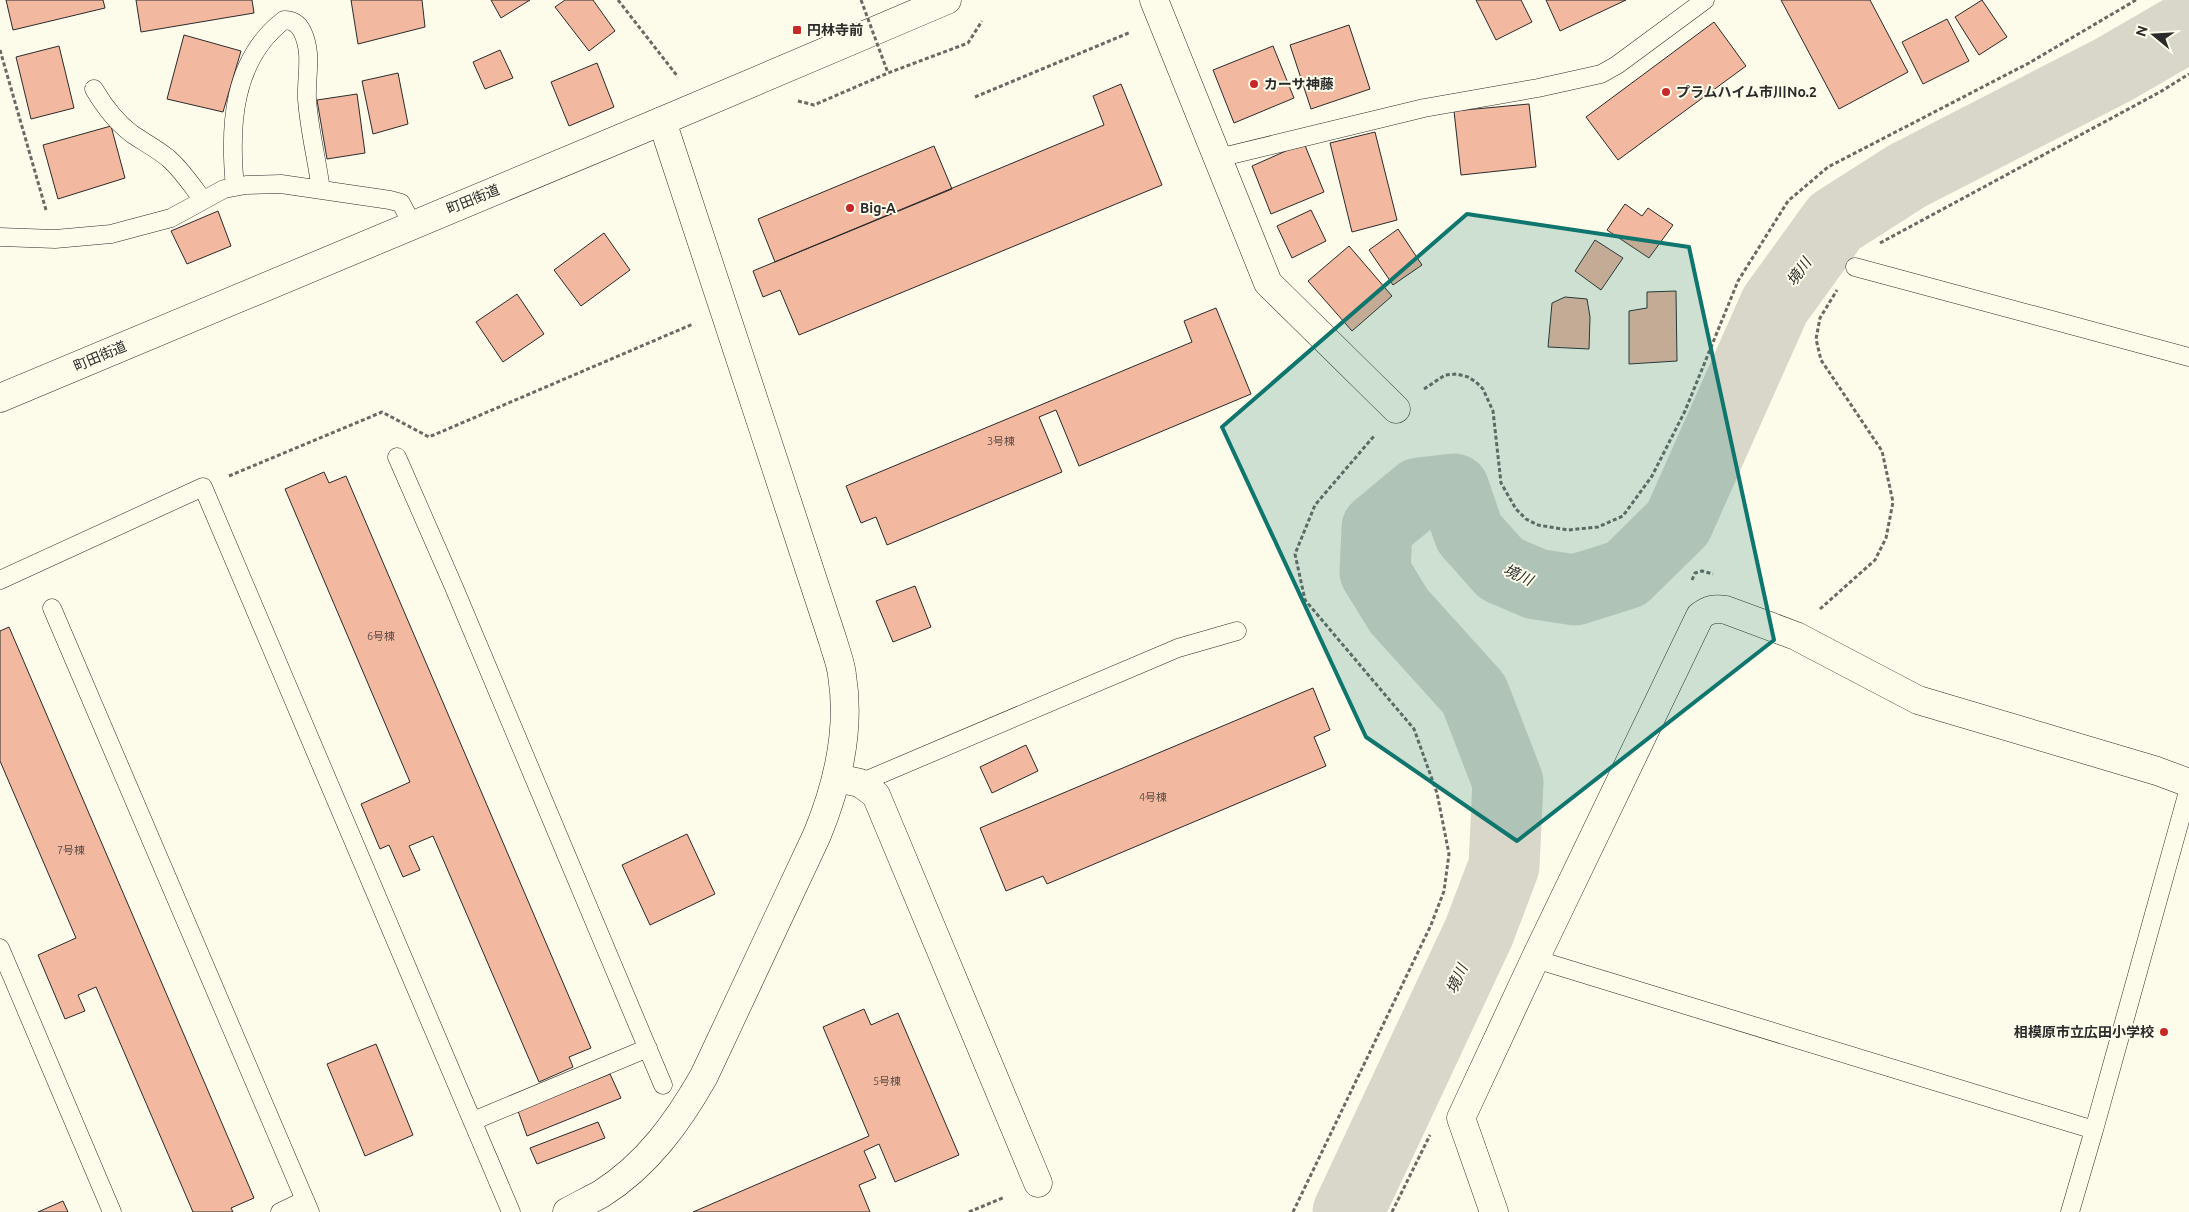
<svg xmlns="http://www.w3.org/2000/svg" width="2189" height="1212" font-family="Ubuntu,'Noto Sans JP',sans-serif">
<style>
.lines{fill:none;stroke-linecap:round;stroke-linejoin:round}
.river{stroke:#d8d7c9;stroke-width:71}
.building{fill:#f2b8a0;stroke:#2b2b2b}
.lane-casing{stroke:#2b2b2b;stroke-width:19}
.street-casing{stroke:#2b2b2b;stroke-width:29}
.secondary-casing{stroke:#2b2b2b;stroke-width:29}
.primary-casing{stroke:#2b2b2b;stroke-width:29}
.path{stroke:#6a6964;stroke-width:3;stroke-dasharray:4 2.5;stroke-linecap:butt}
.lane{stroke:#fdfbea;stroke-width:18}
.street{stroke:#fdfbea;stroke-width:28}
.secondary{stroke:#fdfbea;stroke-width:28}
.primary{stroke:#fdfbea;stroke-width:28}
.path-bridge{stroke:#6a6964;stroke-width:3;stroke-dasharray:4 2.5;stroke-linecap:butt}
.marked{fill:#0f766e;fill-opacity:0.2;stroke:#0f766e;stroke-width:4;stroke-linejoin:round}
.poi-dot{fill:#c62828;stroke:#fdfbea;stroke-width:2}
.labels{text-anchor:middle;stroke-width:4;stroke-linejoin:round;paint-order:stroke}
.number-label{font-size:11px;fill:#5d4e48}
.poi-label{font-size:14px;font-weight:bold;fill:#2b2b2b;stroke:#fdfbea;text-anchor:start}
.street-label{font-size:14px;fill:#2b2b2b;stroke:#fdfbea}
.water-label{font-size:15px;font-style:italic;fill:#2b2b2b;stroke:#fdfbea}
</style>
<rect width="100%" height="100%" fill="#fdfbea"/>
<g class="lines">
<path class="river" d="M1348,1212L1479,932L1504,866L1508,782L1474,694L1399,611L1375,572L1377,528L1419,493L1454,489L1469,533L1501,569L1536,584L1575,590L1626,574L1678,523L1775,305L1835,222L1907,176L2113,70L2189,26"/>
</g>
<path class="building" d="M6,0H103L105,8L13,30Z
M136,0H252L254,13L141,32Z
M351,0H422L425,27L358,44Z
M491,0H530L501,18Z
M565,0H593L615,31L589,51L555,7Z
M1476,0H1521L1532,22L1496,40Z
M1546,0H1626L1560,31Z
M1781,0H1870L1908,72L1839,109Z
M1982,0L2007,37L1979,55L1955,17Z
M1947,19L1969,61L1923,84L1902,42Z
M1714,22L1746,66L1618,160L1586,117Z
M1349,25L1370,89L1311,109L1290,45Z
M184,35L241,51L223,112L167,99Z
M59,46L74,108L31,119L16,57Z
M1273,46L1294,98L1234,123L1213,70Z
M500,50L513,78L485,89L473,62Z
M597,63L614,107L569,126L551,82Z
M398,73L408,124L373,134L362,81Z
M1121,84L1162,185L799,335L780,290L763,297L753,271L1104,125L1093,96Z
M357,94L365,153L327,159L317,100Z
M1529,104L1536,167L1461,175L1454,111Z
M111,126L125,178L58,199L43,145Z
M1375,132L1397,220L1352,232L1330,143Z
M1304,143L1324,192L1271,214L1252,166Z
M934,146L952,189L775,262L758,219Z
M1625,204L1642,216L1648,208L1673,225L1649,258L1607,230Z
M1311,210L1326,241L1292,258L1277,226Z
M218,211L231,246L187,264L171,231Z
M1398,229L1422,265L1393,285L1369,250Z
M604,233L630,270L581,306L554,270Z
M1595,240L1623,258L1601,290L1575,271Z
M1349,246L1392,296L1352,331L1308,281Z
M1676,291L1677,361L1629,364V311L1647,308V292Z
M517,294L544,334L503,362L476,322Z
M1565,297L1587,299L1590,317L1589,349L1548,347L1552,303Z
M1216,308L1251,394L1079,466L1056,410L1039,417L1062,472L887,545L876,517L861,523L846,486L1192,342L1184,321Z
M324,472L329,483L346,476L591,1048L569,1057L573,1067L539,1082L433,836L409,846L420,870L403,877L389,845L380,849L361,804L410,782L285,489Z
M915,586L931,627L893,642L876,601Z
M9,627L254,1198L231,1208L233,1212H193L96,987L78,995L85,1011L65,1019L38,955L76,938L0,761V631Z
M1313,688L1330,730L1314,737L1326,766L1047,884L1043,876L1006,891L980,828Z
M1026,745L1038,771L992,793L980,767Z
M687,834L715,894L650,925L622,865Z
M864,1009L871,1025L898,1013L959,1155L895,1182L879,1144L864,1151L876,1178L859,1185L870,1212H693L869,1136L823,1027Z
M376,1044L413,1135L365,1156L327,1064Z
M610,1074L621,1098L527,1136L518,1111Z
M598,1122L605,1138L537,1164L530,1148Z
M63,1201L68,1212H38Z"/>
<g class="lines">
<g class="lane-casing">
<path id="lane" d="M94,89C104,106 116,122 132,134C144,142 157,149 168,158C182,170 192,186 203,200
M1218,158L1424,108L1538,88L1601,74L1617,65L1705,0
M235,187C229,127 232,60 284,20C292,20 298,23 302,31C313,53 306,75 307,99C309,129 317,160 321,190
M0,237L55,239L111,234L171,218L224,189L246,185L281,184L390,200L401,203L412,224
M1855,267L2189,357
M397,457L453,585L663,1085
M0,580L203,487L511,1212
M52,608L310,1212
M860,783L1178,648L1237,631
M0,948L112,1212
M1535,959L2094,1130L2189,788
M473,1121L648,1048
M280,1212L305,1200
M2070,1212L2094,1130"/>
</g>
<g class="street-casing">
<path id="street" d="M1154,0L1268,283L1396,409
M837,778L860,783L876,795L1038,1183
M1494,1212L1461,1118L1535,959L1700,616C1709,609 1715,608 1726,610L1796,636L1918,700L2157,771L2189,783"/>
</g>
<g class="secondary-casing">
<path id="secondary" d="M567,1212C578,1206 590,1200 601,1194C647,1165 678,1122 704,1076L817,835C838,784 851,730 842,675C841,664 836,652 833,641L662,121"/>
</g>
<g class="primary-casing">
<path id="primary" d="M0,398L662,121L947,0"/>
</g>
<path class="path" d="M618,0L678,77
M0,50L46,210
M975,97L1131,32
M798,101L814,105L888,73L968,43L982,21
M1880,243L2160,92L2189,74
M1424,389L1445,375L1457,374L1468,377L1476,382L1483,389L1493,411L1501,483L1516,509L1526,519L1538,525L1568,530L1598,527L1623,516L1652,476L1685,411L1738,281L1788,201L1828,167L2029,63L2136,0
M229,476L382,412L429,437L693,324
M1692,580L1695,573L1702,571L1713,574
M1820,609L1875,560L1886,538L1893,502L1882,451L1821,360L1816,339L1820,318L1837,290
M969,1212L1005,1197
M1293,1212L1431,925L1444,891L1449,854L1437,793L1414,729L1305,600L1295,554L1315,505L1374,436
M1392,1212L1430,1135"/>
<use href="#lane" class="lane"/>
<use href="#street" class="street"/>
<use href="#secondary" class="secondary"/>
<use href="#primary" class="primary"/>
<path class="path-bridge" d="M861,0L888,73"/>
</g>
<path class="marked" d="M1467,214L1689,247L1774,640L1517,841L1366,737L1222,427Z"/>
<g class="poi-dot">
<rect x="792" y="25" width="10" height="10" rx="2.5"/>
<circle cx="1254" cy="84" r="5"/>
<circle cx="1666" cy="92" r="5"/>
<circle cx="850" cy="208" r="5"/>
<circle cx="2164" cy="1032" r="5"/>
</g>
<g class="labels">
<g class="number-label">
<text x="1001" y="445">3号棟</text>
<text x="381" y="640">6号棟</text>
<text x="1153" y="801">4号棟</text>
<text x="71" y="854">7号棟</text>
<text x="887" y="1085">5号棟</text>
</g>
<g class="poi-label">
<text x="807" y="35">円林寺前</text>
<text x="1264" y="89">カーサ神藤</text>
<text x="1676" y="97">プラムハイム市川No.2</text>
<text x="860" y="213">Big-A</text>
<text x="2154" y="1037" text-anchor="end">相模原市立広田小学校</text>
</g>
<g class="street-label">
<text transform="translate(473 199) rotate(-22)" y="5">町田街道</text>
<text transform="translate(100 356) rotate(-23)" y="5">町田街道</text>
</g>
<g class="water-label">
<text transform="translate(1799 272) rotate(-54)" y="5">境川</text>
<text transform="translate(1518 575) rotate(25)" y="5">境川</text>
<text transform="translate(1457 979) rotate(-65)" y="5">境川</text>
</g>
</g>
<g transform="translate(2154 35) rotate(288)" stroke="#fdfbea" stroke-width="4" paint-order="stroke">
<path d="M0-4L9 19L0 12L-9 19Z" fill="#2b2b2b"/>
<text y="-8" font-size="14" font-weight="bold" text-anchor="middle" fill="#2b2b2b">N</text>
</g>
</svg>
